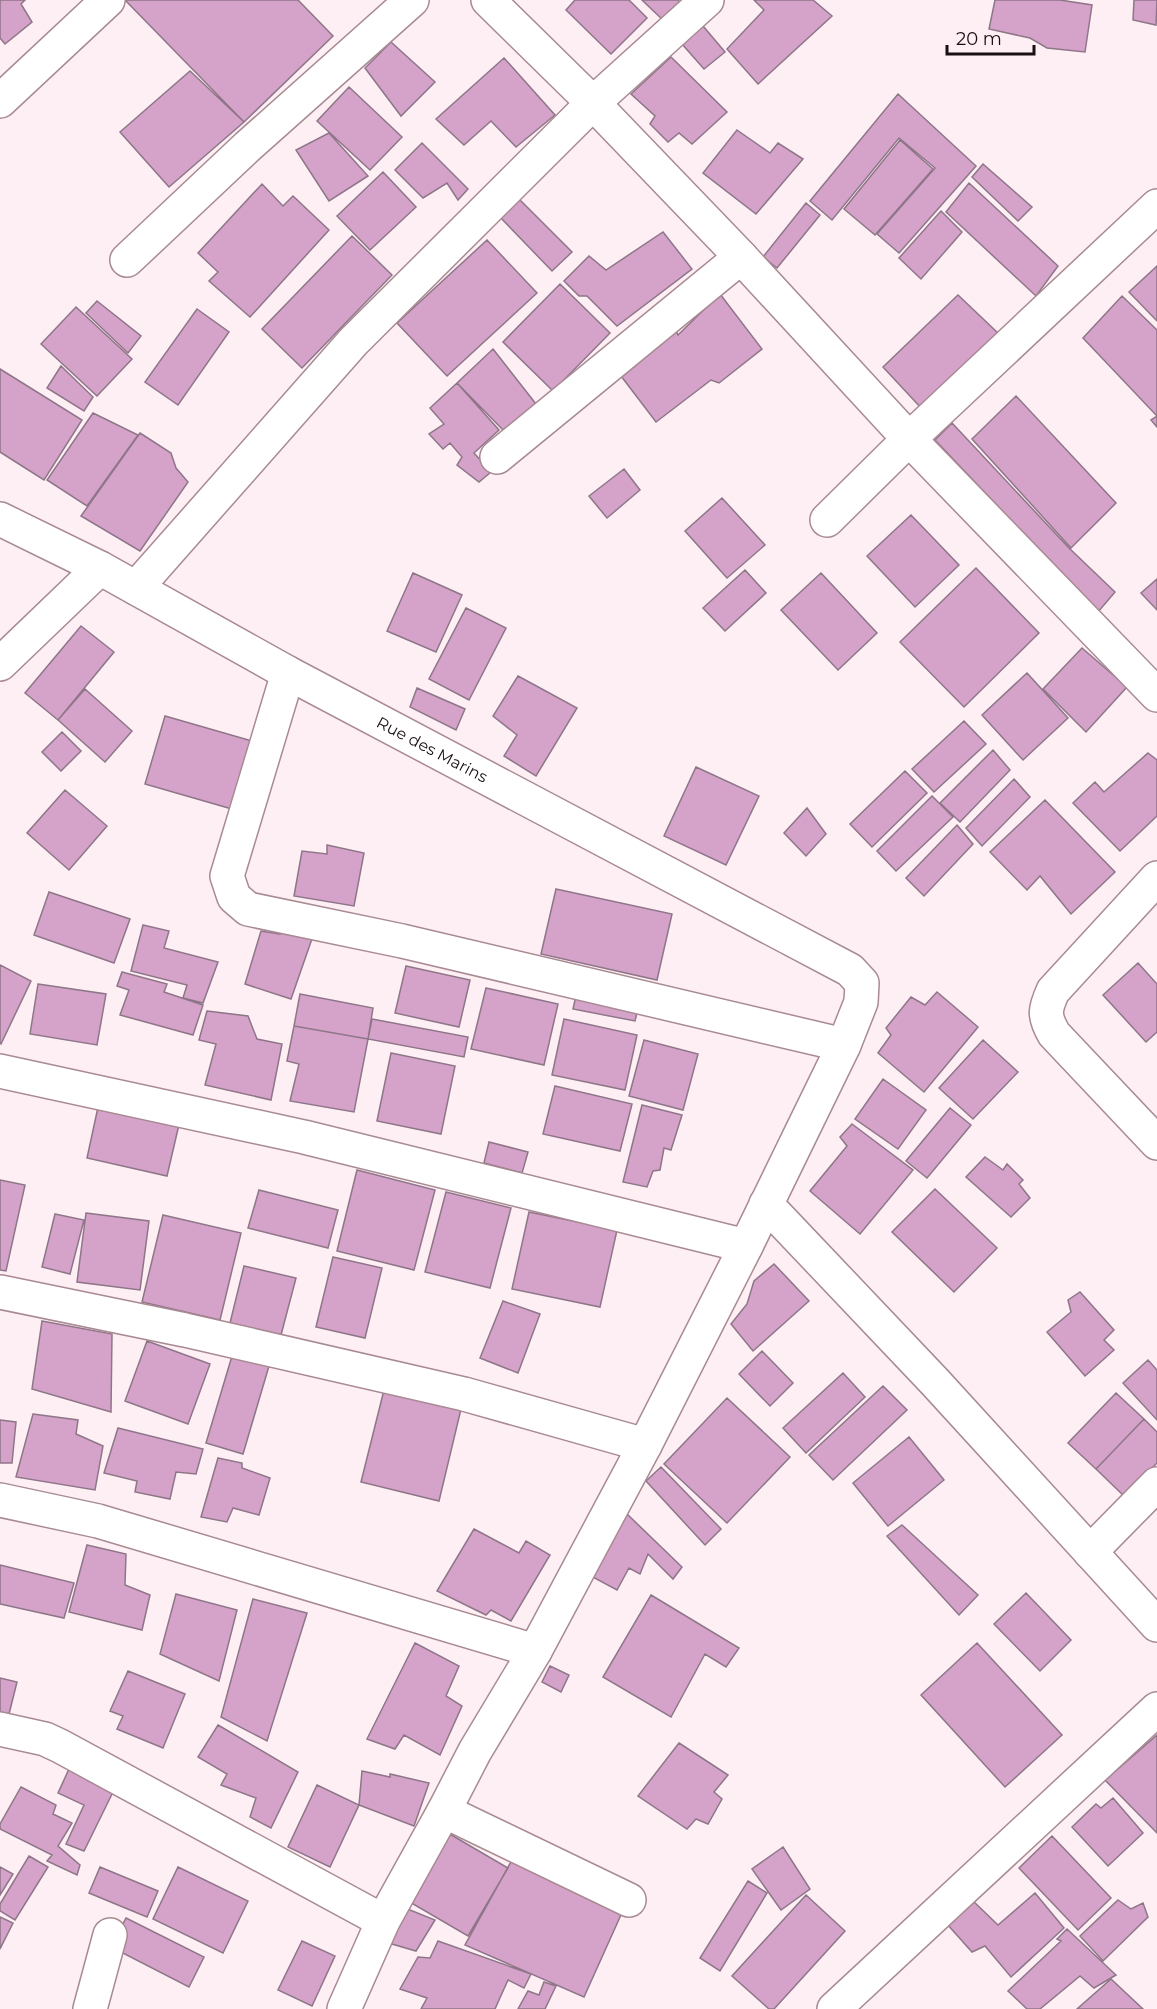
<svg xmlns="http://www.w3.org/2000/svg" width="1157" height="2009" font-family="Montserrat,sans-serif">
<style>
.building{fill:#d5a3ca;stroke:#8e7688;stroke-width:1.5}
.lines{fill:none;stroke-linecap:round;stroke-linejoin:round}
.minor-casing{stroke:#a98a93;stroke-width:36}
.minor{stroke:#fff;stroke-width:33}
.labels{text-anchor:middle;stroke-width:5;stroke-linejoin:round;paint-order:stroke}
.street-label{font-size:16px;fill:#1a0f12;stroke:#fdeff3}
</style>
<rect width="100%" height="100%" fill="#fdeff3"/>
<path class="building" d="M0,0H25L21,4L32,22L5,44L0,38Z
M125,0H298L333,36L244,122Z
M575,0H629L647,18L611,54L566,10Z
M642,0H678L683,5L666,23Z
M754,0H813L832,16L758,84L727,49L764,10Z
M995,0H1060L1092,5L1085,52L1047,48L1030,38L989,29Z
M1134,0H1157L1156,25L1133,20Z
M703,26L725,52L704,69L682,44Z
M391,42L435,82L401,116L365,68Z
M671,57L727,112L692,144L679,133L668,142L650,124L655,116L631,94Z
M504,58L555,115L516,147L491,121L464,145L436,119Z
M190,71L244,122L169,187L120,132Z
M349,87L402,137L370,170L317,121Z
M898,94L976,166L899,253L877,234L935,168L899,138L832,220L810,201Z
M737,130L770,153L778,143L803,159L756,214L703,173Z
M329,133L368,176L329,201L296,150Z
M900,140L933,169L875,235L844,209Z
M422,143L468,189L458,200L447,183L423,198L395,170Z
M983,164L1032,207L1018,221L972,177Z
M383,172L416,207L370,250L337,216Z
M969,183L1058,266L1036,296L946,212Z
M262,184L283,206L293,196L329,230L250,317L209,281L218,272L198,253Z
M517,197L572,252L552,271L498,215Z
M806,203L820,215L777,268L763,257Z
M941,211L962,232L921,279L899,258Z
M663,232L692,269L617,326L587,296H579L564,281L589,256L606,270Z
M352,236L392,275L302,368L262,329Z
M487,240L537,293L447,376L397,323Z
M1157,266V321L1129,292Z
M560,284L610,333L553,391L503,342Z
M720,294L762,349L719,383L711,380L656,422L618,372L674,326L678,335Z
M958,295L1000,335L923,410L883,367Z
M1122,296L1157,330V427L1151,420L1157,416L1083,338Z
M97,301L141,336L128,353L86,313Z
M76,307L132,359L97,396L41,344Z
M197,309L229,332L178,405L145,382Z
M493,349L536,404L505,432L457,383Z
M61,366L93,397L84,411L47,388Z
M0,369L82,420L44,480L0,452Z
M457,383L499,430L474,453L491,472L479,482L457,465L462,457L450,443L443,449L429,434L444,424L430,408Z
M1016,396L1116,503L1071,548L972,439Z
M93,413L138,435L87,506L47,480Z
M952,423L1069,548L1115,592L1098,612L935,440Z
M140,433L171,453L176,468L188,482L140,551L81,516Z
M624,469L640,490L607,518L589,496Z
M722,498L765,545L727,578L685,531Z
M911,515L959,565L915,607L867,556Z
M976,568L1039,633L964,707L900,642Z
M745,570L766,593L725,631L703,608Z
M413,573L462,595L436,652L387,631Z
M821,573L877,633L838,670L781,610Z
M1157,579V610L1141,593Z
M466,608L506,628L469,700L429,679Z
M81,626L114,652L58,720L25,693Z
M1082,648L1127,687L1086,732L1043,689Z
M1027,673L1068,718L1023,760L982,715Z
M518,676L577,708L536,776L504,756L517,735L493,716Z
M417,688L465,709L456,730L410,707Z
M85,689L132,731L105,762L58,720Z
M165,716L252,741L232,809L145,784Z
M964,721L986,744L934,792L912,769Z
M62,732L81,751L61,771L42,752Z
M993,750L1010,770L960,822L940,803Z
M1148,753L1157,760V816L1120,851L1073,803L1095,782L1104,792Z
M696,767L759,796L726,865L664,836Z
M905,771L927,793L872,847L850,824Z
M1014,779L1030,797L982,846L966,828Z
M65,790L107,826L69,870L27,833Z
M932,796L953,817L896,871L877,851Z
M1045,800L1115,872L1071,914L1040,876L1027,890L990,852Z
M807,808L826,834L806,856L784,833Z
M957,825L973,844L924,896L906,878Z
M327,845L364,853L354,906L294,896L302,851L327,854Z
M556,889L672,914L657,980L541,954Z
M49,892L130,919L114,963L34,935Z
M280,924L314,933L291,999L245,984L261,931L280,934Z
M143,925L169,931L164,948L218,962L203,1003L183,998L187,985L131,971Z
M1138,963L1157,984V1032L1146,1042L1103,995Z
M0,965L31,981L1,1044L0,1043Z
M406,966L470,980L459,1027L395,1013Z
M122,972L167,984L164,992L203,1005L193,1035L120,1015L129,990L117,986Z
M38,984L106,994L97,1045L30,1034Z
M578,987L640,1000L635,1021L573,1009Z
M486,988L558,1004L544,1065L471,1049Z
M937,992L978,1027L924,1092L878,1053L891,1035L886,1028L911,997L925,1005Z
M300,994L373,1008L368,1039L294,1026Z
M207,1011L248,1016L257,1039L282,1044L271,1100L205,1085L216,1044L199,1040Z
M372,1019L468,1037L464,1057L368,1039Z
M564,1019L637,1035L625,1090L552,1075Z
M294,1026L368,1039L354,1112L290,1101L299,1064L287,1061Z
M644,1040L698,1054L683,1110L629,1096Z
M983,1040L1018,1072L973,1119L939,1088Z
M391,1053L455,1066L441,1134L377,1121Z
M883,1079L926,1110L898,1149L855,1119Z
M555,1086L632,1104L620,1151L543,1134Z
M100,1098L181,1116L167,1176L87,1158Z
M642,1105L682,1115L671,1150L664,1148L660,1170L653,1171L647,1187L623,1182Z
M950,1108L971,1125L927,1178L906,1161Z
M852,1124L913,1170L860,1234L810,1191L847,1146L840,1137Z
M489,1142L528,1152L522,1173L484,1163Z
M985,1157L1003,1170L1007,1164L1023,1180L1019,1184L1030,1198L1011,1217L966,1177Z
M357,1170L435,1190L414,1270L337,1251Z
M0,1180L25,1185L6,1271L0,1270Z
M935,1189L997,1248L954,1292L892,1232Z
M259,1190L338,1210L328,1248L248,1228Z
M446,1192L511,1208L490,1288L425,1272Z
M529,1212L617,1230L600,1307L512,1289Z
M86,1213L149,1221L140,1290L77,1282Z
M55,1214L84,1220L70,1274L42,1267Z
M163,1215L241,1233L220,1320L142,1302Z
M333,1257L382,1268L365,1338L316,1327Z
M774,1264L809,1301L753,1351L731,1324L747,1304L754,1281Z
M244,1266L296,1278L281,1335L230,1323Z
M1080,1292L1114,1330L1104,1340L1114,1350L1085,1376L1047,1332L1071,1312L1068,1300Z
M503,1301L540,1314L518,1373L480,1358Z
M42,1321L112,1334L111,1412L32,1389Z
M147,1341L210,1364L188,1424L125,1401Z
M762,1351L793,1383L770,1406L739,1374Z
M232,1356L269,1366L243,1454L206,1443Z
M1148,1360L1157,1370V1420L1123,1383Z
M843,1373L865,1397L806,1453L783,1428Z
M883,1386L907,1410L833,1480L809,1455Z
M384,1390L461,1409L439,1501L361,1482Z
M1116,1393L1144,1419L1096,1469L1068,1443Z
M727,1398L790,1457L727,1523L664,1464Z
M33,1414L78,1420L76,1434L103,1446L95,1490L16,1477Z
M1144,1419L1157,1432V1463L1124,1496L1096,1469Z
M0,1420L16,1422L12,1463H0Z
M118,1428L203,1449L196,1474L176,1472L170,1499L135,1492L137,1481L104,1473Z
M909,1437L944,1480L888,1526L853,1483Z
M218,1458L242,1463V1468L270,1478L259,1515L233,1508L227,1522L201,1517Z
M661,1467L721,1529L705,1545L646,1481Z
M627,1514L682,1567L673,1579L648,1554L640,1574L629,1568L617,1590L589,1575Z
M902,1525L978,1595L959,1615L887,1536Z
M474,1529L519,1553L526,1541L550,1555L511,1621L491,1610L486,1615L437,1591Z
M87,1545L126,1554L125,1585L150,1595L142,1630L69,1612Z
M0,1565L74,1583L64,1618L0,1604Z
M1026,1593L1071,1640L1040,1671L994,1624Z
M176,1594L237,1610L219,1681L160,1654Z
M651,1595L739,1648L726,1667L705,1654L671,1717L603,1677Z
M253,1599L307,1613L267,1741L221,1717Z
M415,1643L459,1666L446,1696L462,1706L440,1755L404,1735L395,1749L367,1739Z
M977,1643L1062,1735L1005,1787L921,1695Z
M550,1666L569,1675L561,1692L542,1682Z
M128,1671L185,1694L163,1748L117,1729L123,1716L110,1711Z
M0,1678L17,1682L9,1714L0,1712Z
M218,1725L298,1772L271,1828L250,1817L256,1798L221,1785L227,1774L198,1757Z
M1157,1735V1833L1105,1780Z
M679,1743L728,1775L714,1792L722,1799L708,1824L696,1819L687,1829L638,1796Z
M69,1769L115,1788L84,1851L66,1844L84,1805L58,1793Z
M362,1771L390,1777V1774L429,1783L414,1826L359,1805Z
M317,1785L359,1805L330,1867L288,1847Z
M21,1787L56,1805L53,1814L72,1823L58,1846L80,1865L77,1875L47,1861L52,1855L0,1829V1824Z
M1113,1798L1143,1833L1108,1866L1072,1827L1096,1804L1101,1808Z
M448,1833L508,1868L468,1936L408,1901Z
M1052,1836L1111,1898L1078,1930L1019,1868Z
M783,1847L810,1889L781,1910L752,1869Z
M29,1856L48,1867L15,1920L0,1911V1904Z
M512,1860L625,1906L584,1997L465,1945Z
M0,1867L13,1874L0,1895Z
M100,1867L158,1891L147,1917L89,1893Z
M178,1867L248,1901L223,1953L153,1919Z
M748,1881L767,1893L720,1971L700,1958Z
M1035,1893L1064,1928L1011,1977L985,1946L972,1952L947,1924L971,1899L998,1925Z
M806,1895L845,1931L774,2009H769L732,1976Z
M1118,1900L1131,1909L1143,1903L1148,1917L1103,1961L1080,1936Z
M405,1908L435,1920L416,1951L385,1942Z
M0,1917L13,1923L0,1949Z
M126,1918L204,1957L189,1987L111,1947Z
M1067,1929L1116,1975L1094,1988L1080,1976L1040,2009H1027L1008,1991L1061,1941L1057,1939Z
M302,1941L335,1956L312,2006L278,1990Z
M438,1941L531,1974L524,1988L508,1980L495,2009H421L427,1998L400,1989L418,1957L430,1958Z
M1111,1979L1143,2009H1077Z
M544,1982L556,1986L545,2009H518L528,1991L539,1995Z"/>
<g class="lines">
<g class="minor-casing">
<g id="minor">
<path d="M488,0L593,103L741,257L909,439L1157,695"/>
<path d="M0,101L108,0"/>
<path d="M127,260L247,147L412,0"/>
<path d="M497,457L741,257"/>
<path id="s1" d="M0,519L100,568L288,673L850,970L862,983L861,1002L844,1045L746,1246L645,1445L535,1651L475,1751L444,1811L383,1921L344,2009"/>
<path d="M827,520L909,439L1157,206"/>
<path d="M136,588L353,342L593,103L707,0"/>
<path d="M0,664L100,568"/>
<path d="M288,673L227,876L234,897L248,909L402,941L844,1045"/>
<path d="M1157,878L1053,991C1045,1009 1043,1015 1054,1034L1157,1143"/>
<path d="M0,1071L304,1137L746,1246"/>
<path d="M766,1204L935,1382L1157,1625"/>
<path d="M0,1292L185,1330L464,1394L645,1445"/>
<path d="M0,1500L98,1521L535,1651"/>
<path d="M1090,1552L1157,1484"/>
<path d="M0,1729L45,1739L60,1746L383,1921"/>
<path d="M444,1811L629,1900"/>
<path d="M90,2009L110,1935"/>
<path d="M834,2009L1157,1709"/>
</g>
</g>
<use href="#minor" class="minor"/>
</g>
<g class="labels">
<g class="street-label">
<text dy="6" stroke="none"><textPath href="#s1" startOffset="490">Rue des Marins</textPath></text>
</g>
</g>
<path d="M947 45v9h87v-9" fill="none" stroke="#1a0f12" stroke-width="3"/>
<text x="956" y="45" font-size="18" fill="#1a0f12" stroke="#fdeff3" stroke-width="4.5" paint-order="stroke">20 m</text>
</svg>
